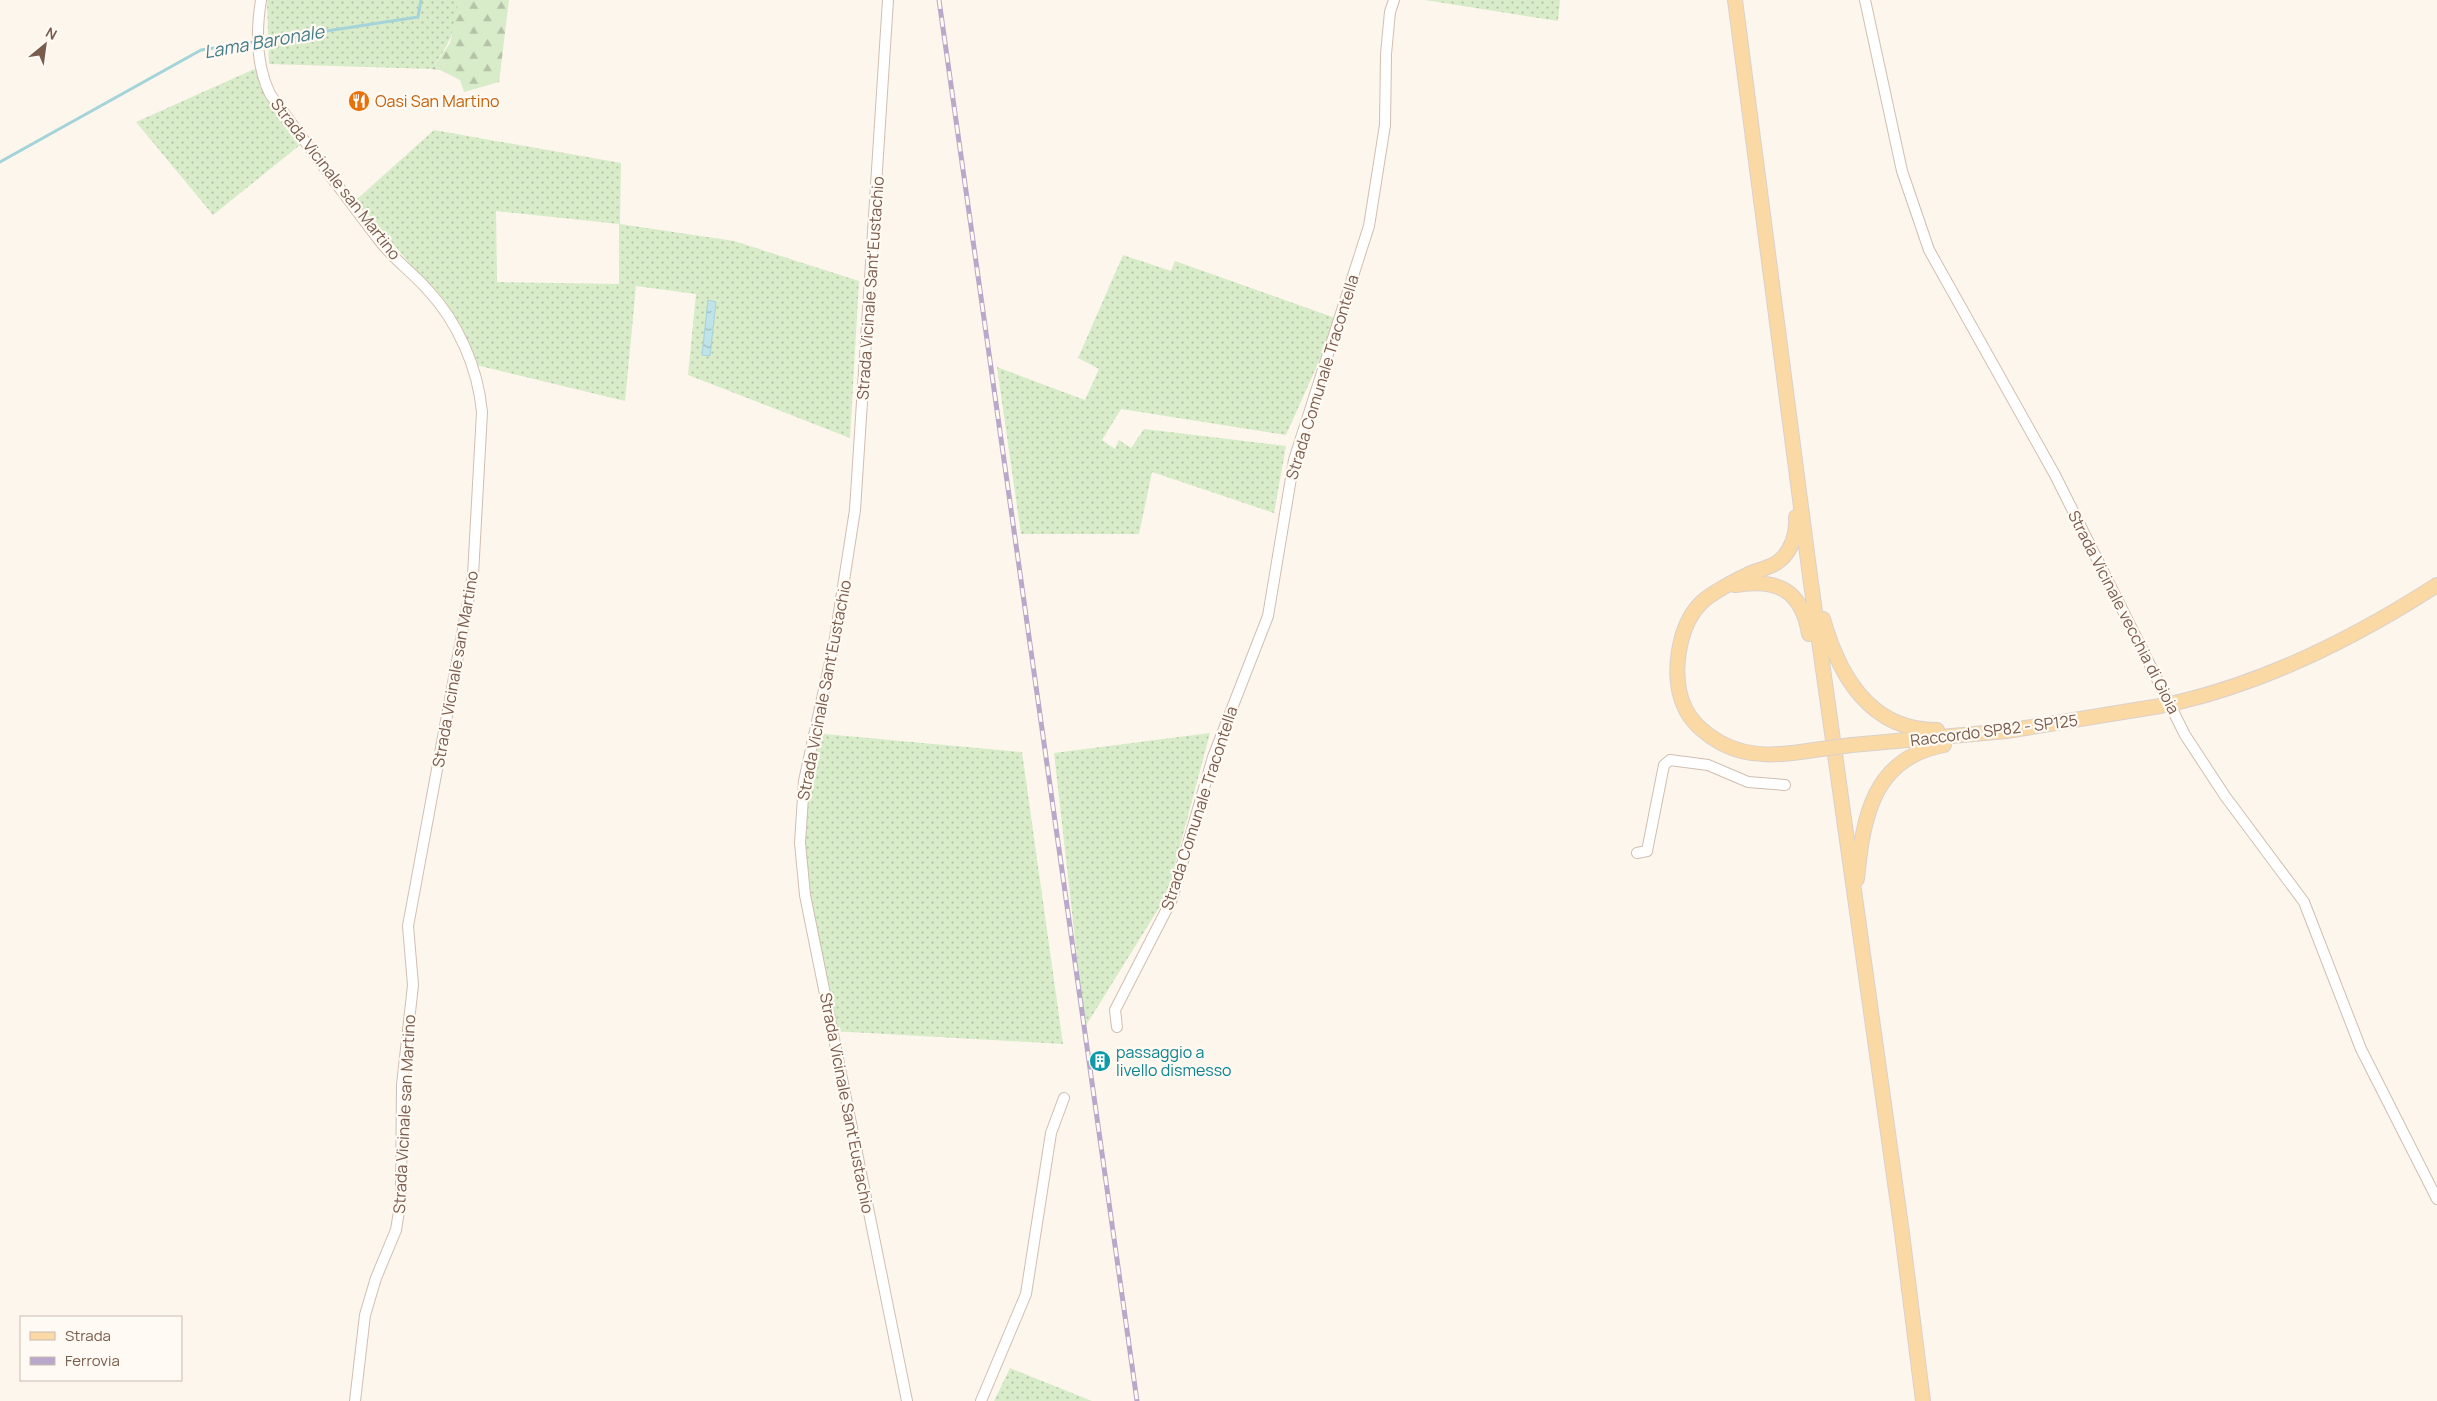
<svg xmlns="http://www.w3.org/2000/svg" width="2437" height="1401" font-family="Manrope,sans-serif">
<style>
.grass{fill:url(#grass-dots);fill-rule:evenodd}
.forest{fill:url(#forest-firs)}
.water{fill:url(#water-ripples);stroke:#a5d3da}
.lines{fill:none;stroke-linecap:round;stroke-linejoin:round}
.stream{stroke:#a5d3da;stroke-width:3}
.minor-casing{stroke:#d1beb0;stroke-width:12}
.major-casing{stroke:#dad1cd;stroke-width:16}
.minor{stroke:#fff;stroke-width:10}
.major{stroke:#fbd9a5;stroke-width:14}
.rail-casing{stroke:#b9a8c9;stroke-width:5}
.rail{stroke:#fffaf3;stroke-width:3;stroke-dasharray:9;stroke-linecap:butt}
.major-bridge-casing{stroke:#dad1cd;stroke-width:16;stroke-linecap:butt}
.major-bridge{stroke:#fbd9a5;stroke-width:14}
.labels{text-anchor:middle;stroke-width:4.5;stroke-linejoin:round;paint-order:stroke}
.food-label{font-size:16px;fill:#c56008;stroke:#fffaf3;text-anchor:start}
.street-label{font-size:16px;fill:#7a5c4d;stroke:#fffaf3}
.culture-label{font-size:16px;fill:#0d838f;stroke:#fffaf3;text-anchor:start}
.water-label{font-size:18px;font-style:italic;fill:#437c86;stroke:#fffaf3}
</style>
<defs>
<pattern id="grass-dots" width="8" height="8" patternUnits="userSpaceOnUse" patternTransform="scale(1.25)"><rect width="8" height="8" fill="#d8ecc9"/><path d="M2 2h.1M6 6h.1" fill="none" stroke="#b4c2a5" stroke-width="1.8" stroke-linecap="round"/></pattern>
<pattern id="forest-firs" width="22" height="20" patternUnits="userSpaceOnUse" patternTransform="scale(1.25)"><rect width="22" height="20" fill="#d8ecc9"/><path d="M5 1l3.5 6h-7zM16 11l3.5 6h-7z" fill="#b4c2a5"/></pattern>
<pattern id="water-ripples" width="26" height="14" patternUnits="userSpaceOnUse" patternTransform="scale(1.25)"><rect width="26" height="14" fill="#bfe3e8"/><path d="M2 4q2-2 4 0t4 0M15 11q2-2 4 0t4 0" fill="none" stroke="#a0bbbe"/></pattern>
</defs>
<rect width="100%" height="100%" fill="#fdf6ec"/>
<path class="grass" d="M267,0H459C458,28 447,47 432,69L269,64Z
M1425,0H1560L1558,21Z
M261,66L265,84L305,141L213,215L136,122Z
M434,130L621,163L620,224L734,241L859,281L850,438L688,375L696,294L636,286L625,401L472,364L426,283L356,200ZM496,211L619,224V284L497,282Z
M1123,255L1171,271L1175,261L1338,319L1286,435L1121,409L1102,440L1115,449L1119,440L1131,448L1144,429L1286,446L1274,513L1152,472L1139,534H1021L997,367L1085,400L1099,369L1078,358Z
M814,733L1022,752L1063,1044L832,1031L808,903L800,829Z
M1210,733L1167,895L1085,1027L1054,753Z
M1010,1368L1092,1401H994Z"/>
<path class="forest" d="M459,0H509L499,82L464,92L460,80L440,70L432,69L450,43Z"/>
<path class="water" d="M708,300L716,302L710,356L702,355Z"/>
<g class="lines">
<path class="stream" d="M261,41L418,17L421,0
M0,162L201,50L255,42"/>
<g class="minor-casing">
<path id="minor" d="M261,0C256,31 256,65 270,94C306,143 342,192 379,240C393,259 412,272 427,289C458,322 478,368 482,412L473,575L408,926L413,985L402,1085L401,1199L396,1230L376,1278L365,1315L355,1401
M888,0L855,510L834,644L804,781L800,843L805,895L907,1401
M1865,0L1902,171L1929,250L2055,475L2185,735L2225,796L2304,902L2361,1049L2437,1199
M1637,853L1647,851L1664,765L1670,760L1708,765L1748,782L1785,785
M1117,1027L1115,1010L1172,899L1213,757L1268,616L1294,460L1369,226L1385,125L1386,54L1390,12L1394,0
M981,1401L1026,1294L1051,1133L1064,1098"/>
</g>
<g class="major-casing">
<path id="major" d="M1735,0L1810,576L1902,1233L1923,1401
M1796,517C1797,533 1792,551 1779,561C1769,569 1758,569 1747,575C1736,580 1710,594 1702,602C1677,626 1670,680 1686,710C1693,724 1708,736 1721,743C1750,759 1783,755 1814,750
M1735,585C1777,578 1802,590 1809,634
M1823,619C1839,676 1871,731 1937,730
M2179,702C2272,680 2358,636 2437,585
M1852,745L2007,731L2160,706
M1857,879C1863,817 1873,758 1944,745"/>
</g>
<use href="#minor" class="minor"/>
<use href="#major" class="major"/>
<g class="rail-casing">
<path id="rail" d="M939,0L1137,1401"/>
</g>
<use href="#rail" class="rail"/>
<g class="major-bridge-casing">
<path id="major-bridge" d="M2160,706L2179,702
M1814,750L1852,745"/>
</g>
<use href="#major-bridge" class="major-bridge"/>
</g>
<defs>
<g id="restaurant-disc" transform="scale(1.125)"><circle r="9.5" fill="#e8710a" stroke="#fffaf3"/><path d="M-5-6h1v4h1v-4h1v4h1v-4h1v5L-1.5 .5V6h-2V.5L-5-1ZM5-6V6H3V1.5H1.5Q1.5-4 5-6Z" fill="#fff"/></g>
<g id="building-disc" transform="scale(1.125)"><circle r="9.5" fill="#0f9aa8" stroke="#fffaf3"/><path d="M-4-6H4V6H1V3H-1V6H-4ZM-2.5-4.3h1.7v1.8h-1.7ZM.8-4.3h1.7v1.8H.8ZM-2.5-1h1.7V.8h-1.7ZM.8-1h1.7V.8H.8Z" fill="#fff"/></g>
</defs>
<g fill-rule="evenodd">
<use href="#restaurant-disc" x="359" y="101"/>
<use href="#building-disc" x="1100" y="1061"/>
</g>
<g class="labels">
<g class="food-label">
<text x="375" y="107">Oasi San Martino</text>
</g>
<g class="street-label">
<text transform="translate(336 179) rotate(52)" y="6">Strada Vicinale san Martino</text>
<text transform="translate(870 288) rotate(-86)" y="6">Strada Vicinale Sant'Eustachio</text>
<text transform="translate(1322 377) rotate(-73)" y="6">Strada Comunale Tracontella</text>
<text transform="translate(2124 612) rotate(63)" y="6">Strada Vicinale vecchia di Gioia</text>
<text transform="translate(455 669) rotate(-80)" y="6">Strada Vicinale san Martino</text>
<text transform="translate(824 690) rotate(-79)" y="6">Strada Vicinale Sant'Eustachio</text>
<text transform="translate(1994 730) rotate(-7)" y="6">Raccordo SP82 - SP125</text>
<text transform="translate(1199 808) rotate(-72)" y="6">Strada Comunale Tracontella</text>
<text transform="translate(847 1103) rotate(79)" y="6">Strada Vicinale Sant'Eustachio</text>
<text transform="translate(404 1114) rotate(-87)" y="6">Strada Vicinale san Martino</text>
</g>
<g class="culture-label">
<text x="1116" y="1058">passaggio a<tspan x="1116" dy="18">livello dismesso</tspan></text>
</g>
<g class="water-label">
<text transform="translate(264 42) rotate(-10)" y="6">Lama Baronale</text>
</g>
</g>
<rect x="20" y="1316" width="162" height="65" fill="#fffaf3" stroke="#cabbb1"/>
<rect x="30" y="1332" width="25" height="8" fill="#fbd9a5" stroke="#cabbb1"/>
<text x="65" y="1341" font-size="15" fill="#7a5c4d">Strada</text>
<rect x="30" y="1357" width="25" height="8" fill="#b9a8c9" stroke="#cabbb1"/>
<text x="65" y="1366" font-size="15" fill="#7a5c4d">Ferrovia</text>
<g transform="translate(45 45) rotate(29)" stroke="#fffaf3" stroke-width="4" paint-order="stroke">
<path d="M0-4L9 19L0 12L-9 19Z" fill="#7a5c4d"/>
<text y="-8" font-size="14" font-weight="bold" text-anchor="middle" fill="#7a5c4d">N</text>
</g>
</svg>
